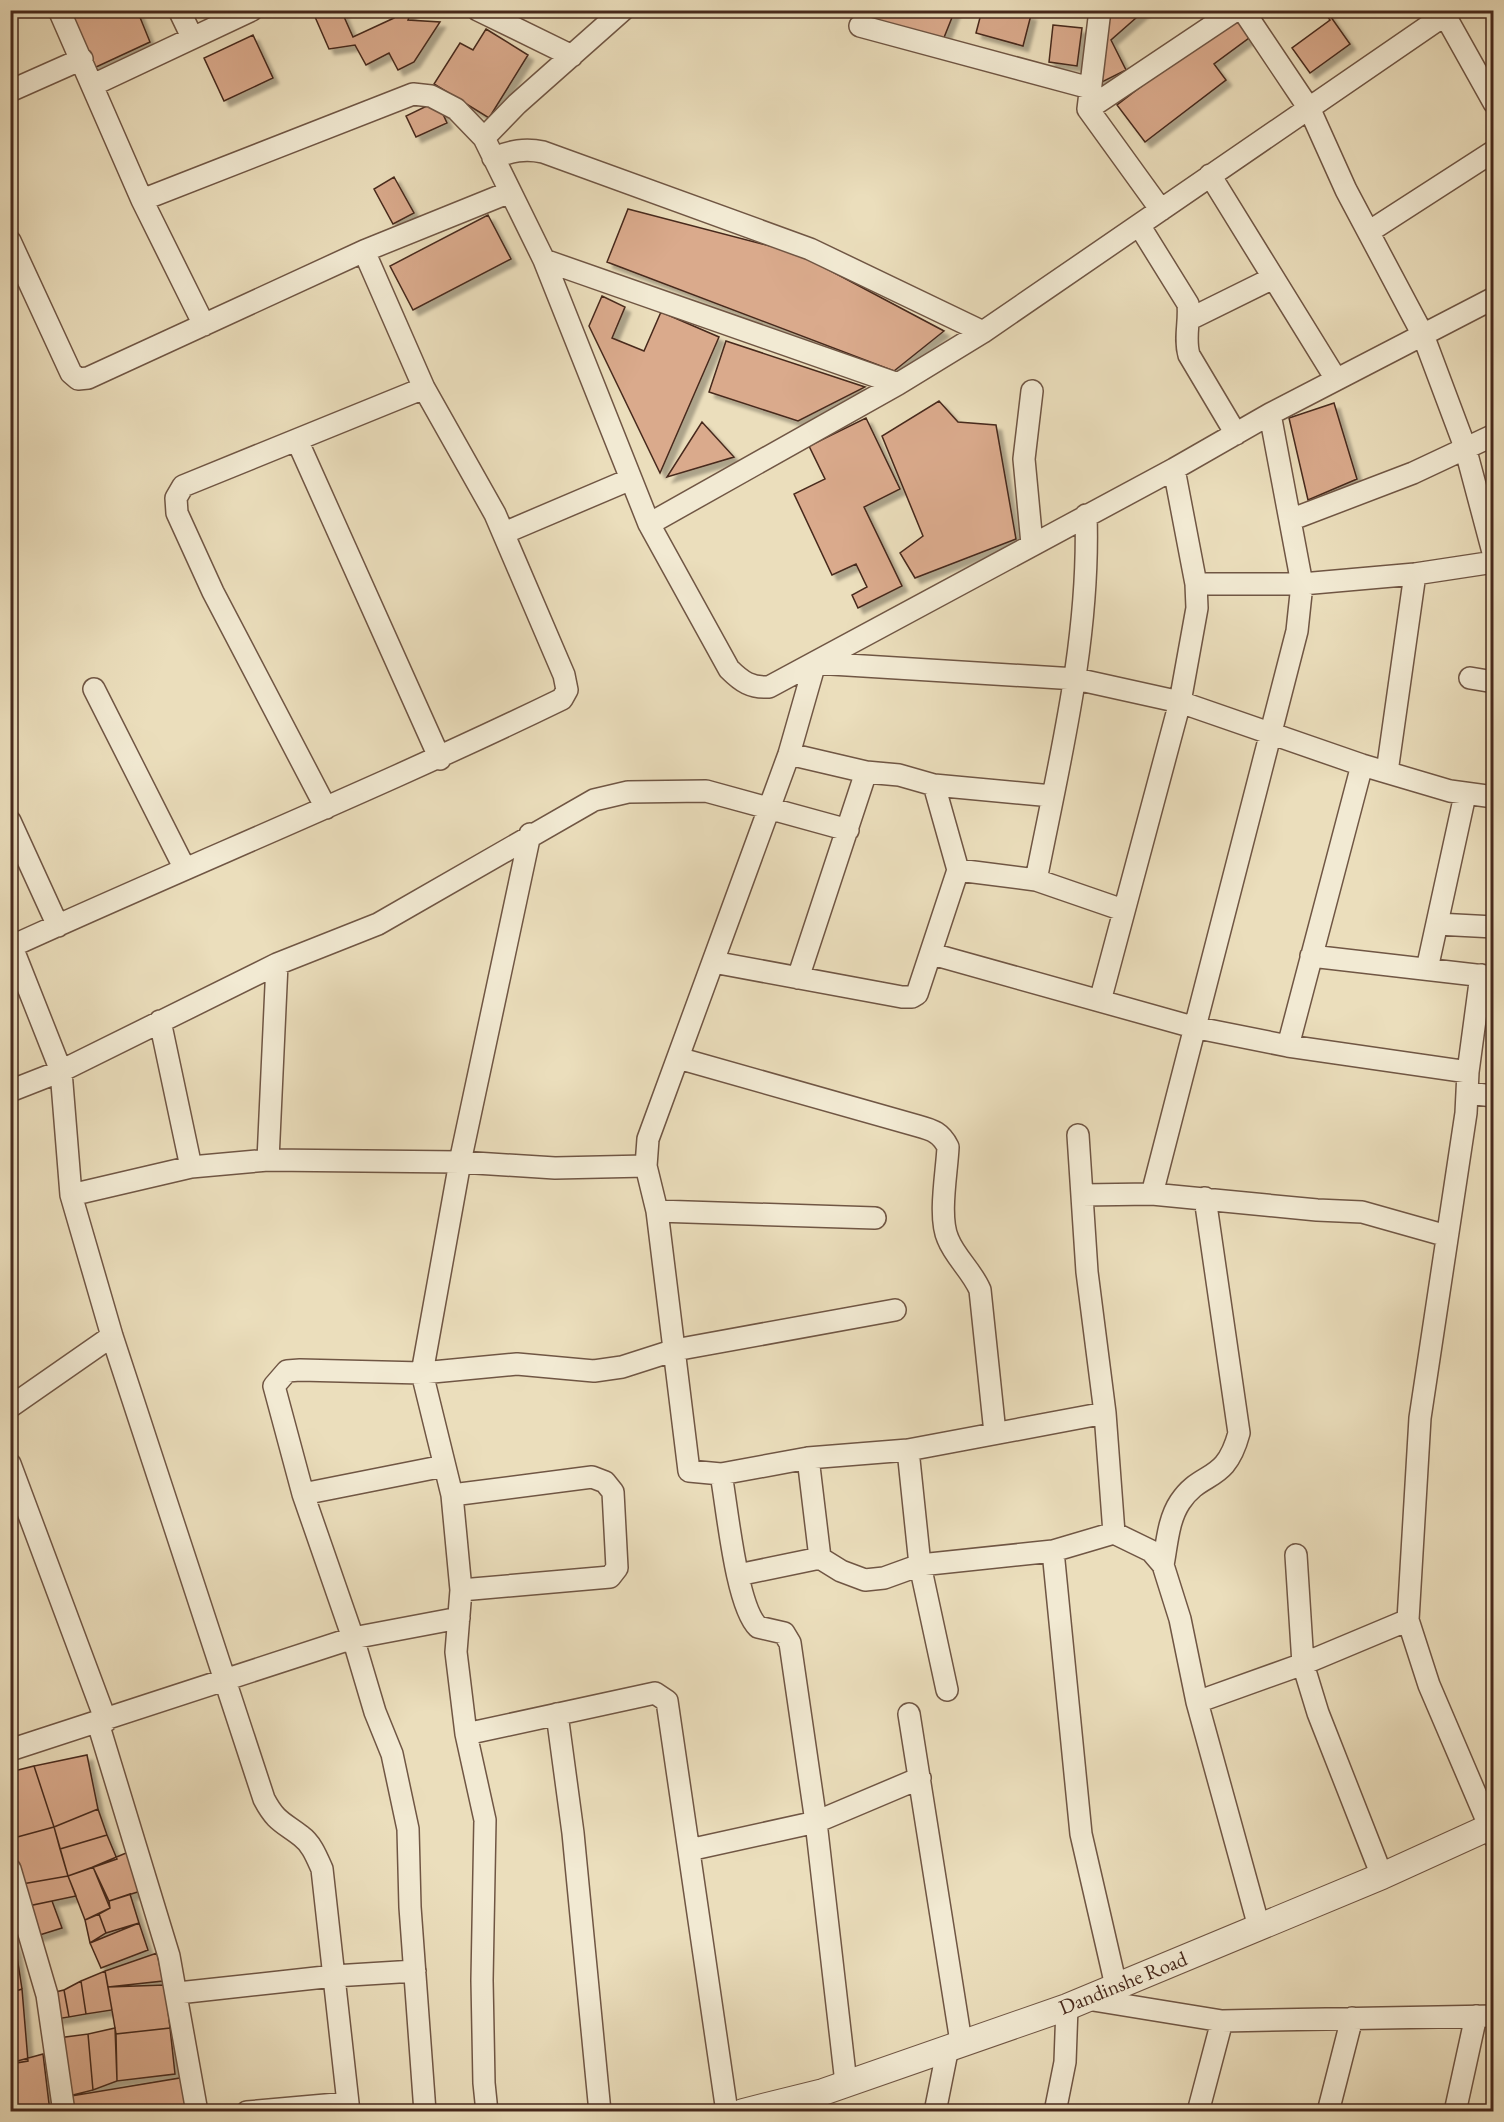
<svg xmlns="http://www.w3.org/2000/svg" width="1504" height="2122" font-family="'EB Garamond',serif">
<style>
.building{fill:#daaa8c;stroke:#47291c;stroke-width:1.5;filter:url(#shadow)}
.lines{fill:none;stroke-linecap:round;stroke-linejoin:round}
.minor-casing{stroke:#705644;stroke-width:24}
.tertiary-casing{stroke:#705644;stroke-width:28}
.minor{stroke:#f2ead3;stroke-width:21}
.tertiary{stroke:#f2ead3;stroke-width:26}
.labels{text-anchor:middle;stroke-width:5;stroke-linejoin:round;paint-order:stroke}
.street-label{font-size:21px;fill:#47291c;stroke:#f2ead3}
</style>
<defs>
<filter id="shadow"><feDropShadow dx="5.5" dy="5.5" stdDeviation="1.5" flood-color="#0004"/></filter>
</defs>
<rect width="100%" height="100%" fill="#ebdebc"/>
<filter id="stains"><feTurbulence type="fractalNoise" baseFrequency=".00333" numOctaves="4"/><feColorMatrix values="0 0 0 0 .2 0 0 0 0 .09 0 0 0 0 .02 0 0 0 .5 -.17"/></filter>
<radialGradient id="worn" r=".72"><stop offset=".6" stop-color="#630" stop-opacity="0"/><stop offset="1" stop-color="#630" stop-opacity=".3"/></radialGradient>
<path class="building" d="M69,10H137L150,42L94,68Z
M312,10H341L353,37L394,18L391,10H412L408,20L440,22L414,62L398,70L389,53L366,65L355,45L329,49Z
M853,10H955L941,45Z
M982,10H1013L1031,15L1023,46L976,33Z
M1110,10H1145L1111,40L1126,70L1096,85Z
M1323,10H1326L1350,44L1310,73L1292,48L1330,20Z
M1236,14L1253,35L1214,64L1226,80L1145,142L1117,105Z
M1053,25L1082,28L1077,66L1049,62Z
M486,29L528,55L489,118L434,84L460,43L473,50Z
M253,35L273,78L224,101L204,58Z
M437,101L447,123L416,137L406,116Z
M394,177L414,213L393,224L374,189Z
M628,209L797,253L944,331L894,371L607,262Z
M488,215L511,259L413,310L390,266Z
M602,296L625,307L612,338L644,351L661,312L719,337L660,473L589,326Z
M726,341L865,387L798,421L709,392Z
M939,401L958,422L996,425L1016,539L915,578L900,553L923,536L882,436Z
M1334,403L1357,479L1308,500L1289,418Z
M866,418L900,489L864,507L902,586L858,608L852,595L867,587L856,564L832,575L794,494L825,479L809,446Z
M702,422L734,457L667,477Z
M87,1755L98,1809L54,1827L34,1766Z
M34,1766L54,1827L10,1839V1772Z
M98,1809L107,1835L60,1849L54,1827Z
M54,1827L68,1876L22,1884L10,1852V1839Z
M107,1835L117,1859L68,1876L60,1849Z
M133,1850L144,1890L109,1901L93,1867Z
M93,1867L110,1908L85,1920L68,1876Z
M68,1876L76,1896L28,1906L22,1884Z
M130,1894L139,1923L106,1933L99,1914L110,1908L109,1901Z
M52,1901L62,1928L30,1938L28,1906Z
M99,1914L106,1933L90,1943L85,1920Z
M139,1923L148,1950L101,1968L90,1943Z
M10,1931L16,1950L10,1952Z
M16,1950L22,1989L10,1993V1951Z
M157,1953L163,1981L108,1987L105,1971Z
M105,1971L112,2010L86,2014L81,1981Z
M81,1981L86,2014L69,2017L64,1990Z
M165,1985L170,2028L116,2034L108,1987Z
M22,1989L28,2061L10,2064V1993Z
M64,1990L69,2017L56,2019L51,1993Z
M115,2028L117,2081L93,2090L88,2034Z
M170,2028L175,2074L117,2081L116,2034Z
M88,2034L93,2090L65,2097L58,2038Z
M43,2054L50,2112H10V2063Z
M186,2077V2112H68L65,2097Z"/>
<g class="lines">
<g class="minor-casing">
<path id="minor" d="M59,10L142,200L204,325
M179,10L192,37
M478,10L572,56
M1100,10L1088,109L1161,210
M1243,10L1310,110L1346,190L1423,335L1465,447L1494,556
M1442,10L1494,103
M860,26L1090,88
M93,85L252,10
M10,91L82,59
M1088,109L1236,10
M484,138L517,104L623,10
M493,158C511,151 525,148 543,152L810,249L983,332
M1210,175L1336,379
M142,200L413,94L431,96L456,109L484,138L544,260L649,524L898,384L983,332L1452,10
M1139,225L1188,304C1190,322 1184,338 1189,355L1236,434
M1370,231L1494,151
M10,241L71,373L78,379L88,378L364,251L510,192
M544,260L898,384
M1190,319L1273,278
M297,440L440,759
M1290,520L1413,473L1494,435
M649,524L729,669C742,682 751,688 769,687L1174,469L1270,414L1494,298
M504,533L631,479
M1032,544L1024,459L1032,391
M1196,584H1302L1415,574L1494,562
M1470,678L1494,682
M94,689L185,869
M789,754L866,772L899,775L934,785L1052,796
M1387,772L1415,574
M326,808L213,592L177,513L176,498L183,486L424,388
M10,821L58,926
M958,870L1036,880C1060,758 1090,639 1086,515
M1036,880L1123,910
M1437,924L1494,927
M10,947C194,863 381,787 562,699L567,690L564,675L495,514L424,388L364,251
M12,947L61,1071L71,1195L112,1336L264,1799C276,1822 283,1822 301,1836C312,1844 317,1858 322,1869L349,2112
M932,954L1193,1027L1288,1046L1468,1072
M1311,956L1493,977
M713,962L902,997H912L917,994L958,870L934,785
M1427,969L1465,795
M1481,975L1468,1072L1466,1113L1420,1418L1408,1620L1429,1685L1494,1837
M798,978L866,772
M1100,1001L1180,702L1197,608L1196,584L1174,469
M160,1021L191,1167
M1288,1046L1362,765
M678,1058L918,1126C933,1130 941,1133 948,1147C947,1172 938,1217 948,1239C955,1257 972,1271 980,1290L995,1433
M10,1091L61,1071L277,964L378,924L594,800L628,792L706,791L848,830
M1467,1093L1494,1096
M1078,1135L1087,1272L1105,1413L1114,1533L1053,1551L1081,1834L1116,1986
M268,1160L277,964
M1152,1194L1317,1210L1362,1212L1447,1236
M71,1195L191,1167L268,1160L460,1162L555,1168L646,1166
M1082,1195L1152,1194L1297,631L1302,584L1270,414
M657,1211L875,1218
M10,1407L112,1336
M1105,1413L908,1450L808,1458L721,1474L689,1471L657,1211L646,1166L648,1139L789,754L815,663L1076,679L1180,702L1362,765L1450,791L1494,797
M908,1450L920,1565L947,1690
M808,1458L820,1558
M10,1464L106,1721
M721,1474C727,1506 736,1606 758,1627L784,1633L790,1643L816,1822L846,2083
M303,1494L444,1466
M452,1495L592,1477L605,1482L613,1492L617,1568L610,1577L461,1590
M1114,1533L1151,1551L1163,1565L1180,1619L1197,1702L1259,1927
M1296,1555L1303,1664L1318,1713L1382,1876
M1163,1565C1167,1544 1168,1520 1180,1502C1202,1469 1225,1485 1239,1433L1205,1198
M738,1575L820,1558L841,1571L865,1580L884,1578L920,1565L1053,1551
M1197,1702L1303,1664L1408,1620
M557,1714L573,1833L600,2112
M909,1714L961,2042
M98,1723L169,1956L197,2112
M466,1734L655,1693L667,1701L727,2112
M10,1750L353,1638L459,1618
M689,1850L816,1822L920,1778
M10,1869L47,1995L64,2112
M178,1993L334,1976L415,1971
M1087,1999L1222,2021L1494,2016
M247,2112L348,2103
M425,2112L410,1907L408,1829L392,1754L375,1712L353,1638L303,1494L274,1386L287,1371L300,1370L422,1373L517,1364L594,1371L622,1367L675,1350L895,1310
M487,2112L484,2083L482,1980L485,1820L466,1734L456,1652L461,1590L452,1495L422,1373L460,1162L530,834
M935,2112L948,2047
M1055,2112L1065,2062L1067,2007
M1198,2112L1222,2021
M1328,2112L1352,2018
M1455,2112L1476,2016"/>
</g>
<g class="tertiary-casing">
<path id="tertiary" d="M743,2112L823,2092L1067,2007L1382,1876L1494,1825"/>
</g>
<use href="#minor" class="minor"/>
<use href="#tertiary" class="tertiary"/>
</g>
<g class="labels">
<g class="street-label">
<text transform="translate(1123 1983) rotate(-22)" y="7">Dandinshe Road</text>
</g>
</g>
<rect width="1504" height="2122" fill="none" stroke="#ebdebc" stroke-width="36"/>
<rect x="12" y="12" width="1480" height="2098" fill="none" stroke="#47291c" stroke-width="3"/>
<rect x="18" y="18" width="1468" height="2086" fill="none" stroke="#47291c" stroke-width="1.5"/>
<rect width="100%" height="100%" filter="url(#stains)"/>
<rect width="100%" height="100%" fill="url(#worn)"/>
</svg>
